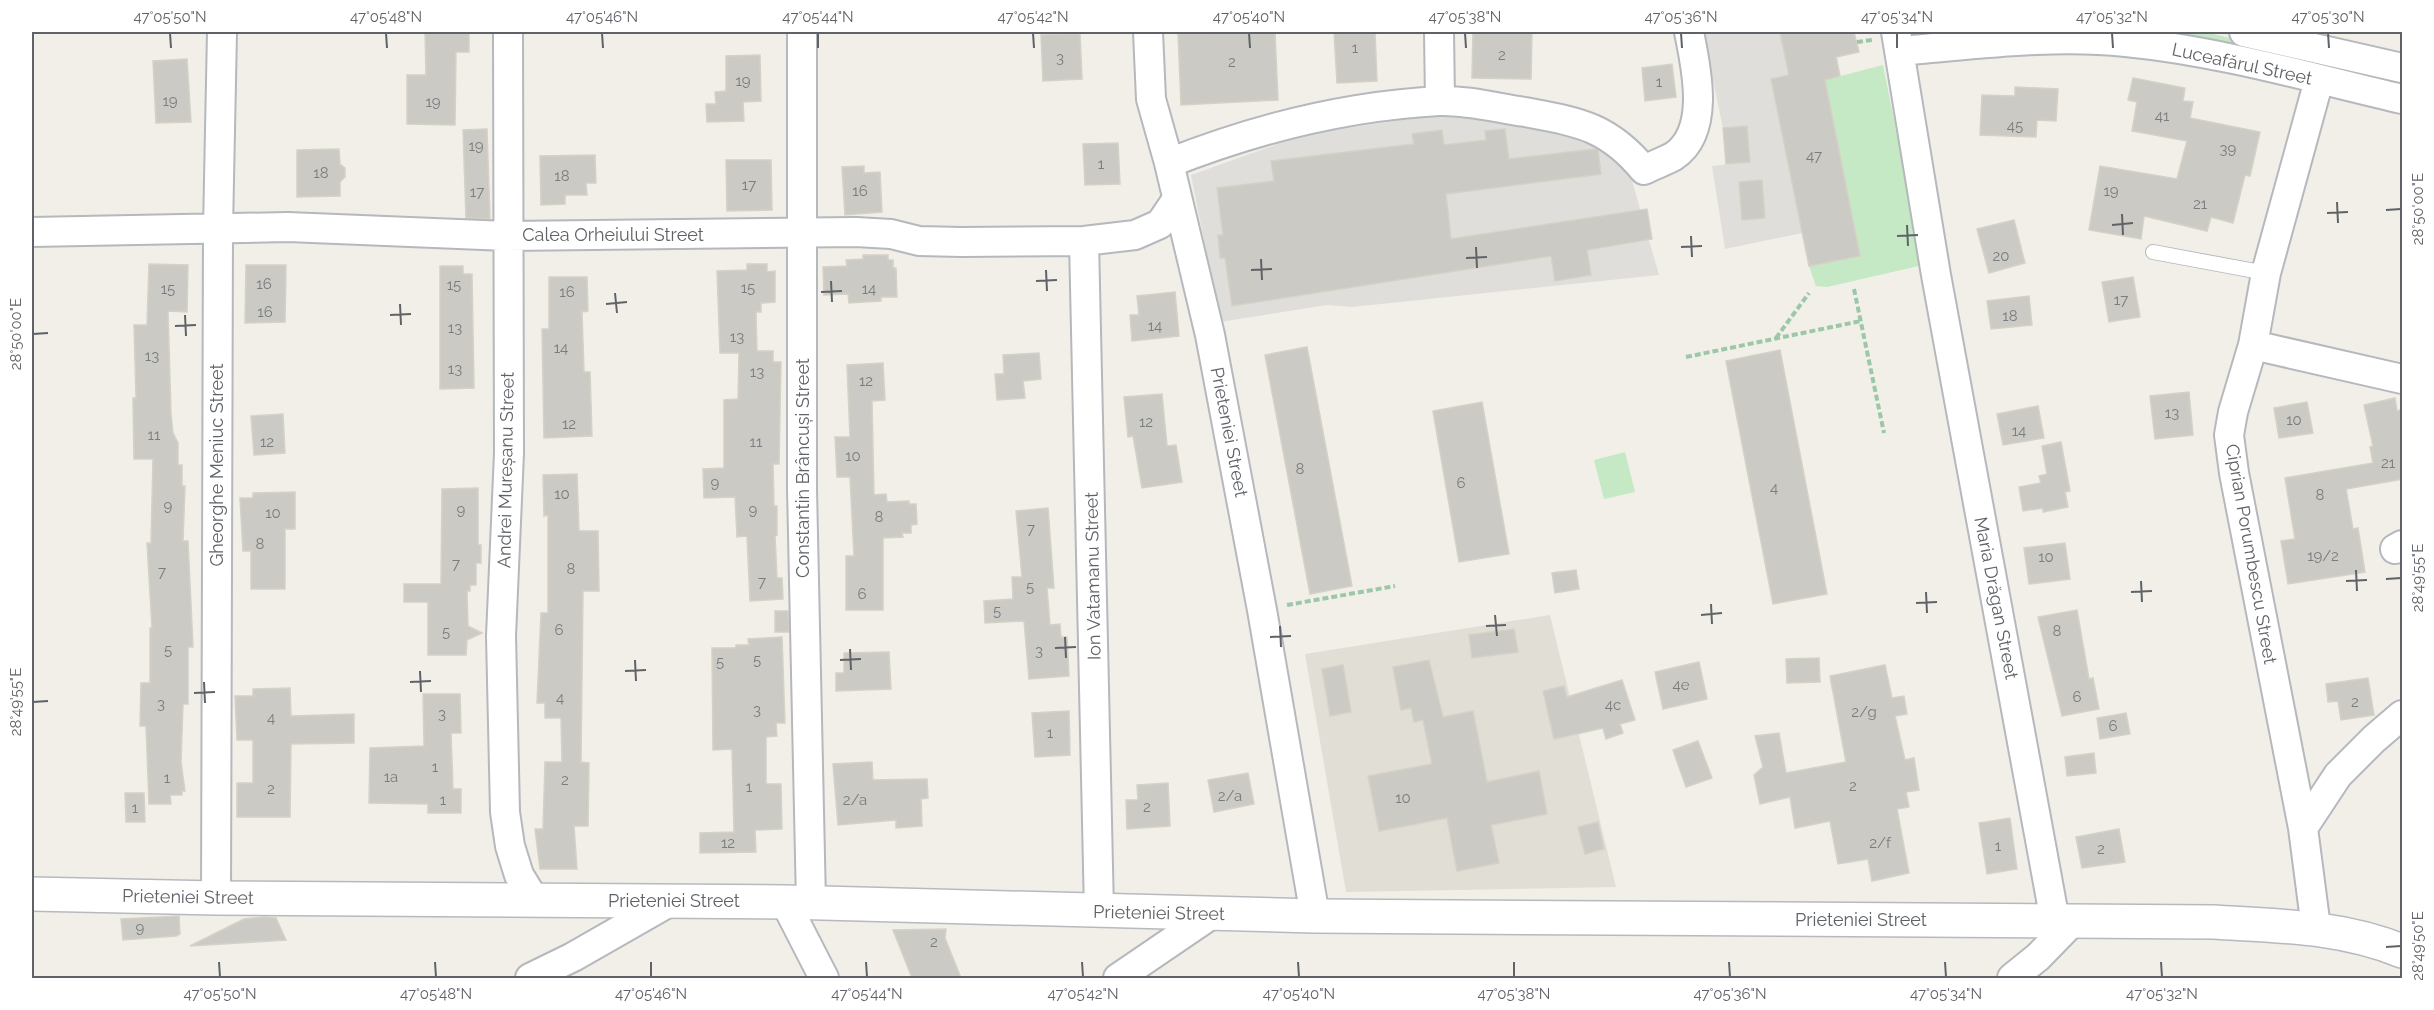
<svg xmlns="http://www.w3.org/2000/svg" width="2434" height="1010" font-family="Raleway,sans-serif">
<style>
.industrial{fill:#e0deda}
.education{fill:#e1ded6}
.green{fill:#c5e8c5}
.building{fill:#cccac5;stroke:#d6d1c6;stroke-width:1.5}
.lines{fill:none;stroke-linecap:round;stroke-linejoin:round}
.lane-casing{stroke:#b5b8bc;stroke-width:16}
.street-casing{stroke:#b5b8bc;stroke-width:32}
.secondary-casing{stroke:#b6babf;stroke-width:36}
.path{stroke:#9cc7a9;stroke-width:4;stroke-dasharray:6 3;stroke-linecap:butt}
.lane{stroke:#fff;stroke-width:14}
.street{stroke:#fff;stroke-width:28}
.secondary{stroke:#fff;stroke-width:33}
.ticks{fill:none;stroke:#5f6368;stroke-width:2}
.labels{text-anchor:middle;stroke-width:4.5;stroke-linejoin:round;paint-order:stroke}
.number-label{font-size:15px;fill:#7a7d7f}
.street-label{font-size:18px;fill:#5f6368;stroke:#fff}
.neatline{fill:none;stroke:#5f6368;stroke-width:2}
.ticks-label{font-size:15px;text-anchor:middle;fill:#5f6368}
</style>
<rect width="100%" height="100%" fill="#f1efe8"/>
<path class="industrial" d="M1703,32H1854L1859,52L1837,57L1840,76L1825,80L1860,256L1802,233L1725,249L1712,166L1750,162L1747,127L1723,128Z
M1433,115L1492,117L1579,132L1629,170L1659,275L1352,307L1327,305L1220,322L1191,175L1303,135Z"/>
<path class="education" d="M1550,615L1616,887L1346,892L1305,654Z"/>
<path class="green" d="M2144,32H2204L2402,78V89Z
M1883,65L1923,265L1827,287L1816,286L1809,266L1825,80Z
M1625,452L1635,492L1604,499L1594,460Z"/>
<path class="building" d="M425,32H469V52H456L455,125L407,124V75H426Z
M1275,32L1278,100L1181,105L1178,34Z
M1334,32H1375L1377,81L1337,83Z
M1473,32H1532L1531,79L1472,78Z
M1780,32H1854L1859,52L1836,57L1840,76L1825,80L1860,256L1809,266L1771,79L1789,75Z
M1080,34L1082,79L1043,81L1041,35Z
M760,55L761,101L743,102L744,121L707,122L706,104H716L715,92L726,91V56Z
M187,59L191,122L156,123L153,61Z
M1672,64L1676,97L1645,101L1642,68Z
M2133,78L2185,88L2183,101L2193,102L2190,118L2260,132L2250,176L2245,175L2233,223L2211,217L2207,231L2144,216L2141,239L2089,230L2100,166L2177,179L2187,141L2132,131L2137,102L2128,100Z
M2015,87L2058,89L2056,121L2037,120L2036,137L1980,135L1982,95L2015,96Z
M1747,126L1750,162L1726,164L1723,128Z
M487,129L490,219L466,218L463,130Z
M1505,129L1509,159L1595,149L1598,150L1601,174L1446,194L1451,239L1647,209L1652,239L1587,250L1591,275L1555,281L1551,256L1232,306L1225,258H1220L1218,235H1223L1217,188L1274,181L1271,161L1414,144L1412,134L1442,130L1444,145L1486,140L1485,131Z
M1118,143L1120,184L1085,185L1083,144Z
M339,149L340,164L345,168V177L340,182V196L297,197V150Z
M595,155L596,183H586L587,195H565V204L541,205L540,156Z
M726,160H771L772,210L727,211Z
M864,166V173L880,172L882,212L845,215L842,167Z
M1762,180L1765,218L1742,220L1739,182Z
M2014,220L2025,263L1989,273L1977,229Z
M863,255H888V260H893V268H896L897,297H881V301L849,303L848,294L824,295L823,267L847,266L846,260L863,259Z
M149,264L188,265L187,312L168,311L171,414L173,433L178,443V465H182V486H185L183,541H188L193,647H188V704H183L181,762L185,791H182V795H170L171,804H149L146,726H140L141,683H150V628H152L147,543H151L153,459H134L133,398H136L134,325H147Z
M747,264H767V272L775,271V302L761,303V312H756L757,351H773V362H781L779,464H773L774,506H777V535L775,536L777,578H782L783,599L750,601L747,536L737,537L735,497L704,498L703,469L724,468V400L738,399L739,353H720L717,271L747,270Z
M246,265H286L285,322L245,323Z
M440,266H463V274H472L474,388L440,389Z
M549,277H587L588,311L582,312L584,372H590L592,436L544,438L542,329H549Z
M2133,277L2140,317L2109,322L2102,282Z
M1175,292L1179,336L1132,341L1130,315H1139L1137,296Z
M2029,296L2032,325L1991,329L1987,301Z
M1307,347L1352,586L1310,594L1265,355Z
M1780,350L1827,594L1773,604L1726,361Z
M1039,353L1041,379L1023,381L1025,398L997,400L995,374H1004L1003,355Z
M883,363L885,400L872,401L874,495L886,494L887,502L909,501V504H916L917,524L911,525V533H902L903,537L883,538V610H846V556H854L850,477H837L835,437H850L847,365Z
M2189,392L2193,435L2155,439L2150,396Z
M1162,394L1167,446L1176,445L1182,482L1142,488L1133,436L1128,437L1124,397Z
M2395,398L2397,411L2403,409V479L2346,489L2353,529L2358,528L2365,572L2288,584L2281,541L2295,539L2285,478L2373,463L2370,447L2373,446L2364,405Z
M1482,402L1509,554L1459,562L1433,411Z
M2307,402L2313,433L2279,438L2274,408Z
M2038,406L2044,438L2003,445L1997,414Z
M283,414L285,453L254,455L251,416Z
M2061,442L2070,491L2065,492L2068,507L2043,512V508L2023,511L2019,487L2041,483L2039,476L2047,474L2042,446Z
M577,474L579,531H598L599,591H583L581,762L589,763L588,826H574L577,869H540L535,829H543L545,762H562L561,718H545V703H537L541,613H548V515L544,516L543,475Z
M478,488V545H481V563H476V585H470V591H467L468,626L482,633L467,640L466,655H428V602H404V584H441L442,489Z
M295,492V529H285V589H251V551H243L240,498H253V493Z
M1048,508L1054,588H1047L1050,625L1060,624L1061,637H1067L1069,676L1029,679L1024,621L985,623L984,601L1013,599L1012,577H1022L1016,511Z
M2065,543L2070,579L2029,584L2024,548Z
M1576,570L1579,589L1555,593L1552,573Z
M2077,610L2089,679L2093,678L2099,709L2062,716L2038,617Z
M775,611H788L789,632H775Z
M1514,629L1518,652L1472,658L1469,635Z
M782,637L785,723H776L777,736L766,737V784H781L782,829L755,830L756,852L700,853V833L734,832L732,749L713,750L712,648H736V645H749L748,639Z
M889,652L891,689L836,691V673H844V653Z
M1819,658L1820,682L1787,683L1786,659Z
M1429,660L1443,717L1473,711L1487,782L1539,771L1547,814L1491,825L1499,863L1457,871L1447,818L1379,831L1368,776L1432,764L1423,720L1414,722L1411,708L1401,710L1393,667Z
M1699,662L1707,699L1663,709L1655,672Z
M1343,665L1351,712L1330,716L1322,669Z
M1885,665L1892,698L1904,696L1907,714L1895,716L1905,760L1914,758L1919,790L1906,792L1909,807L1897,809L1909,873L1872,881L1868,859L1838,864L1830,821L1795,828L1790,797L1760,804L1754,775L1763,767L1755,736L1779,733L1786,773L1846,762L1830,676Z
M2368,678L2374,715L2341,720L2338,701L2328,702L2326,684Z
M1622,680L1635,720L1620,724L1623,733L1606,739L1603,728L1554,739L1543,691L1564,686L1567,697Z
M290,688L291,716L354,714V743L291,744L290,817H237V783H253V740H237L235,696H253V689Z
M423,694H460L461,733H451L453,789H461V813H428V804L369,803L370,748L424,746Z
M1069,711L1070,755L1035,757L1032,713Z
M2126,713L2130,734L2100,739L2097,718Z
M1698,741L1712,778L1686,787L1673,750Z
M2094,753L2096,773L2067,776L2065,757Z
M872,762L873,780L927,779L928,798L921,799L922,826L896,828V820L838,825L833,764Z
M1248,773L1254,804L1214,812L1208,780Z
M1168,783L1170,826L1127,829L1126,800H1138L1137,785Z
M125,793H144L145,822H126Z
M2010,818L2017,869L1987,874L1979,823Z
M1598,822L1604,849L1585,854L1578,827Z
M2119,829L2125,862L2082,868L2076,837Z
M179,916L180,934L176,936L123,940L121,919Z
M265,917L276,918L286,940L190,946L244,919Z
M946,929L945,938L961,978H912L893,930Z"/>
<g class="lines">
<g class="lane-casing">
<path id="lane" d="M2153,252L2266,273"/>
</g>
<g class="street-casing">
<path id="street" d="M508,32L509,453L501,636L505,812L510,846L519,875L535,901
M802,32V489L811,903
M1148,32L1151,99L1169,163L1210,335L1262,610L1315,916
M1439,32L1440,101
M1896,32L1936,275L2055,921
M2244,32L2402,68
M1899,51C1974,45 2051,34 2126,42C2219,51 2312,78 2402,99
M1169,163C1255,129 1346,106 1439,101C1468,100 1497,108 1525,112C1578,122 1608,126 1644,170C1654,165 1665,161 1674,156C1711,131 1696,67 1689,32
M32,232L288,227L507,236L856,232L891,234L919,241L961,242L1084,241L1135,235L1160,224L1177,199
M1084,241L1099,911
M2253,345L2402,379
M2395,549L2402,545
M2303,828L2338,775L2374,739L2402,715
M216,898L218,229L222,32
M785,902L824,978
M2316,928L2303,828L2234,473L2229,435L2233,412L2253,345L2266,273L2319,80
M530,978L573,957L671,901
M1118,978L1212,914
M2012,978L2038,957L2073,921"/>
</g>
<g class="secondary-casing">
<path id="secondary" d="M32,894L216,898L785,902L1315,916L2213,922C2278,926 2341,926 2402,951"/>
</g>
<path class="path" d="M1857,42L1872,40
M1854,289L1884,433
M1776,338L1809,293
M1686,357L1861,321
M1287,605L1395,586"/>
<use href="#lane" class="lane"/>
<use href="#street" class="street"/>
<use href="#secondary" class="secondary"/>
</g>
<path class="ticks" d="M170,33L171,48M386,33L387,48M602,33L603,48M818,33V48M1033,33L1034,48M1249,33L1250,48M1465,33L1466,48M1681,33L1682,48M1897,33V48M2112,33L2113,48M2328,33L2329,48M2337,202L2338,223M2386,210L2401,209M2327,213L2348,212M2122,214L2123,235M1907,225L1908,246M2112,225L2133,223M1691,236L1692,257M1897,236L1918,235M1476,247L1477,268M1681,247L1702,246M1466,258L1487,257M1261,259L1262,280M1046,270L1047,291M1251,270L1272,269M831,281L832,302M1036,281L1057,280M821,292L842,291M615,293L617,313M400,304L401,325M606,304L627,302M185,315L186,336M390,315L411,314M175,326L196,325M33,334L48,333M2356,570L2357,591M2386,579L2401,578M2141,581L2142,602M2346,581L2367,580M1926,592L1927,613M2131,592L2152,591M1916,603L1937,602M1711,604L1712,624M1495,615L1497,636M1701,615L1722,613M1280,626L1281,647M1486,626L1506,625M1065,637L1066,658M1270,637L1291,636M1055,648L1076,647M850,649L851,670M635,660L636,681M840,660L861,659M420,671L421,692M625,671L646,670M204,682L205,703M410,682L431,681M194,693L215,692M33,702L48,701M2386,947L2401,946M219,962L220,977M435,962L436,977M651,962V977M866,962L867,977M1082,962L1083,977M1298,962L1299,977M1514,962V977M1729,962L1730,977M1945,962L1946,977M2161,962L2162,977"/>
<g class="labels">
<g class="number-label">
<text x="1355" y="53">1</text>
<text x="1502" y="60">2</text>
<text x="1060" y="63">3</text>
<text x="1232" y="67">2</text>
<text x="743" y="86">19</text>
<text x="1659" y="87">1</text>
<text x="170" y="106">19</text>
<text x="433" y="107">19</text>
<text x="2162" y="121">41</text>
<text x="2015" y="131">45</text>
<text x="476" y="151">19</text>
<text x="2228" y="154">39</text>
<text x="1814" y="161">47</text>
<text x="1101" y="169">1</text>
<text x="321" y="178">18</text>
<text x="562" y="181">18</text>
<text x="749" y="190">17</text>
<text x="860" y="196">16</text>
<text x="2111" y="196">19</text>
<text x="477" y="197">17</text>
<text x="2200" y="209">21</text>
<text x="2001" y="261">20</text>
<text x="264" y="289">16</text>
<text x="454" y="290">15</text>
<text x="748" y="293">15</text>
<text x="168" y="294">15</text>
<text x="869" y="294">14</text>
<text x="567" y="297">16</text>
<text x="2121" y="305">17</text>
<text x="265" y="317">16</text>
<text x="2010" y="321">18</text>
<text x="1155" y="331">14</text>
<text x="455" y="333">13</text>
<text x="737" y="342">13</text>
<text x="561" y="353">14</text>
<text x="152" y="361">13</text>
<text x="455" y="374">13</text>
<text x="757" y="377">13</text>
<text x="866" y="386">12</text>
<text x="2172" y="418">13</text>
<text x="2294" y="425">10</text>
<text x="1146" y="427">12</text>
<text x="569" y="429">12</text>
<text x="2019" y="436">14</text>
<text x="154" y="440">11</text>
<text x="267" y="447">12</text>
<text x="756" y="447">11</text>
<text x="853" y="461">10</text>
<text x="2388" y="468">21</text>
<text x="1300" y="474">8</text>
<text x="715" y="488">9</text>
<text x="1461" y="488">6</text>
<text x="1774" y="493">4</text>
<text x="562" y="499">10</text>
<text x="2320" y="500">8</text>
<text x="168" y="511">9</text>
<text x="461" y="515">9</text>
<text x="753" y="515">9</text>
<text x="273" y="518">10</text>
<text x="879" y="522">8</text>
<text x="1031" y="534">7</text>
<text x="260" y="549">8</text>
<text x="2323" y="561">19/2</text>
<text x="2046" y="562">10</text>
<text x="456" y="569">7</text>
<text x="571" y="574">8</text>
<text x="162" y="577">7</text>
<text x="762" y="587">7</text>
<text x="1030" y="592">5</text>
<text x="862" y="599">6</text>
<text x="997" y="616">5</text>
<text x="559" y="635">6</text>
<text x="2057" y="636">8</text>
<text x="446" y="637">5</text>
<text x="168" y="655">5</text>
<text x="1039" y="656">3</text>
<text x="757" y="665">5</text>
<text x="720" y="667">5</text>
<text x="1681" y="690">4e</text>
<text x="2077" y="702">6</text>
<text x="560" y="703">4</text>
<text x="2355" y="707">2</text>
<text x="161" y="709">3</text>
<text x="1613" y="710">4c</text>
<text x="757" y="715">3</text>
<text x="1864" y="717">2/g</text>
<text x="442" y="719">3</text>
<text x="271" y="723">4</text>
<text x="2113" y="731">6</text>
<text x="1050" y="738">1</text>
<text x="435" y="772">1</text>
<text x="391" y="782">1a</text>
<text x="167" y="783">1</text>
<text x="565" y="785">2</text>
<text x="1853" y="791">2</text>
<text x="749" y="792">1</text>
<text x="271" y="794">2</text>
<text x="1230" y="801">2/a</text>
<text x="1403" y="803">10</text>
<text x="443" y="805">1</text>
<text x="855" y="805">2/a</text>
<text x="1147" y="812">2</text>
<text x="135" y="813">1</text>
<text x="728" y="848">12</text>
<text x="1880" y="848">2/f</text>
<text x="1998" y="851">1</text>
<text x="2101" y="854">2</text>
<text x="140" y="933">9</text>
<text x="934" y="947">2</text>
</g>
<g class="street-label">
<text transform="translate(2242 64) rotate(12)" y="6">Luceafărul Street</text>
<text x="613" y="241">Calea Orheiului Street</text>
<text transform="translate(1229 432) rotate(79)" y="6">Prieteniei Street</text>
<text transform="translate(217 465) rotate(-90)" y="6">Gheorghe Meniuc Street</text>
<text transform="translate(803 468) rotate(-90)" y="6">Constantin Brâncuși Street</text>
<text transform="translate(506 470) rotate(-89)" y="6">Andrei Mureșanu Street</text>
<text transform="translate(2251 554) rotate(80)" y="6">Ciprian Porumbescu Street</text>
<text transform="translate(1093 576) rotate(-91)" y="6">Ion Vatamanu Street</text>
<text transform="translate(1996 598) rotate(79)" y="6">Maria Drăgan Street</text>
<text transform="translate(188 897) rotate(1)" y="6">Prieteniei Street</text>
<text x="674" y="907">Prieteniei Street</text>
<text transform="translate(1159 913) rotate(1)" y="6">Prieteniei Street</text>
<text x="1861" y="926">Prieteniei Street</text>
</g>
</g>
<rect width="2434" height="1010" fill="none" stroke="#ffffff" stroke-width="66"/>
<rect x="33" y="33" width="2368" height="944" class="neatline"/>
<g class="ticks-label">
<text x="170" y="22">47°05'50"N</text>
<text x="386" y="22">47°05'48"N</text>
<text x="602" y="22">47°05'46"N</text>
<text x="818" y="22">47°05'44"N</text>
<text x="1033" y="22">47°05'42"N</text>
<text x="1249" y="22">47°05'40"N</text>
<text x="1465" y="22">47°05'38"N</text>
<text x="1681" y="22">47°05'36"N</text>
<text x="1897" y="22">47°05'34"N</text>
<text x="2112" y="22">47°05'32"N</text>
<text x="2328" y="22">47°05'30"N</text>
<text transform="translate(2418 209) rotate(-90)" y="5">28°50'00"E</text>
<text transform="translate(16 334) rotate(-90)" y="5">28°50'00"E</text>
<text transform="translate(2418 578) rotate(-90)" y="5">28°49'55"E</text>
<text transform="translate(16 702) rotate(-90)" y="5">28°49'55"E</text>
<text transform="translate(2418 946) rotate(-90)" y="5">28°49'50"E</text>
<text x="220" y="999">47°05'50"N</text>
<text x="436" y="999">47°05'48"N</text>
<text x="651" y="999">47°05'46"N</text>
<text x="867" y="999">47°05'44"N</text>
<text x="1083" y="999">47°05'42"N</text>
<text x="1299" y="999">47°05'40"N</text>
<text x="1514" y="999">47°05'38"N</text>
<text x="1730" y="999">47°05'36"N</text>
<text x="1946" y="999">47°05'34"N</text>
<text x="2162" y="999">47°05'32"N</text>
</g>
</svg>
